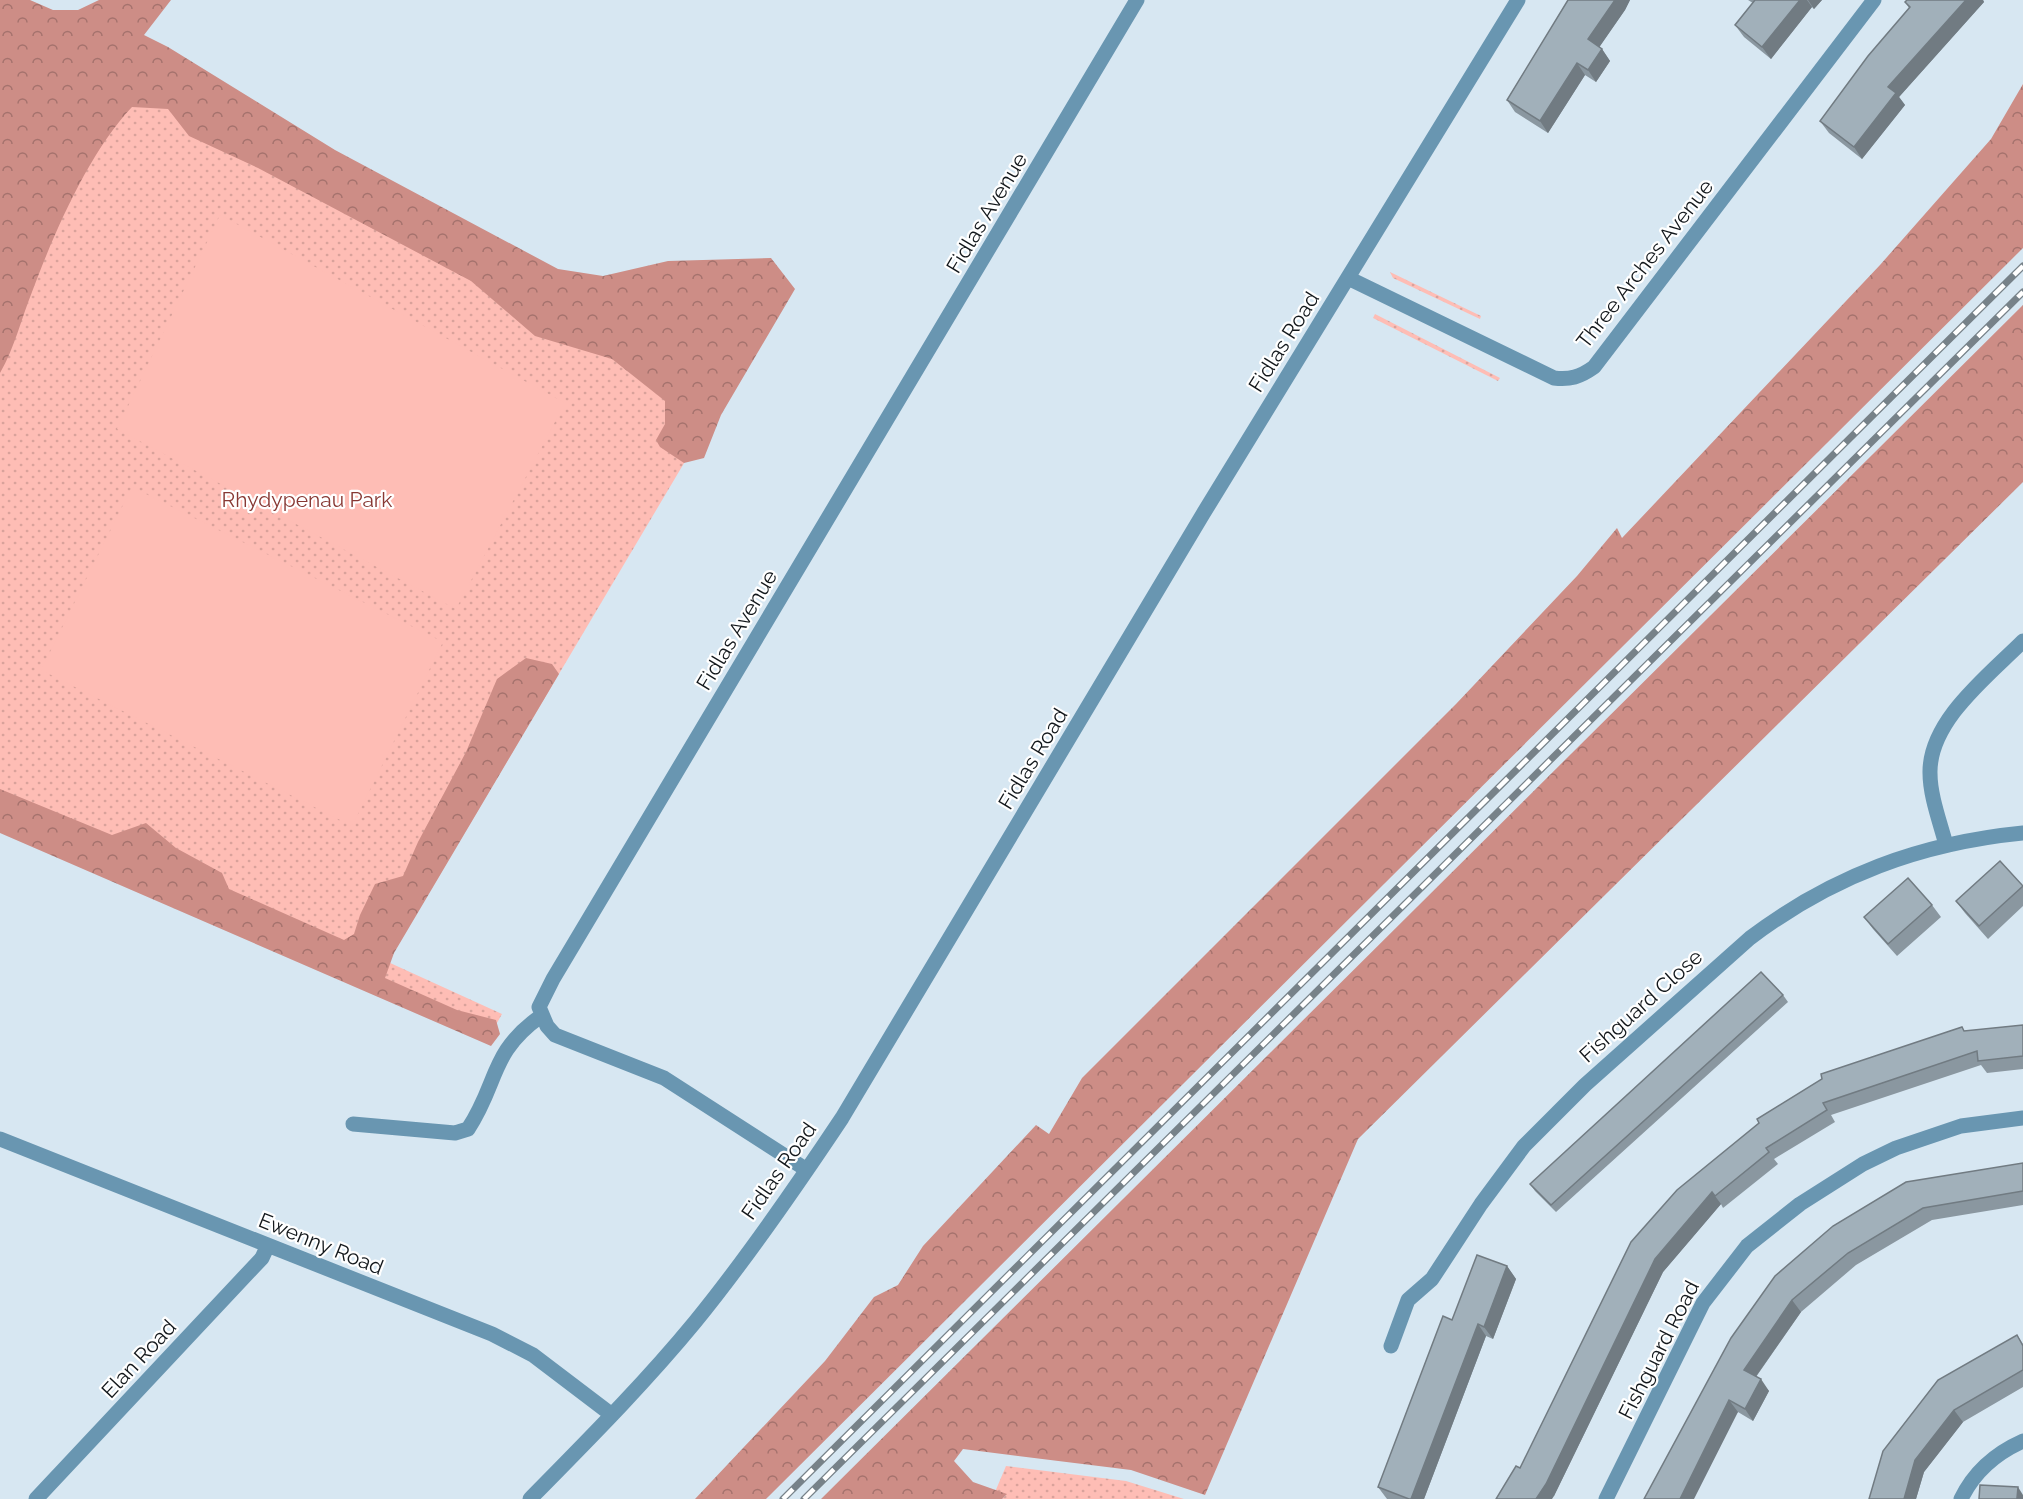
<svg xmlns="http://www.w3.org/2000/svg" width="2023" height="1499" font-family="Raleway,sans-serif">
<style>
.green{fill:url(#green-dots)}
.forest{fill:url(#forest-crowns)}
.pitch{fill:#febdb5}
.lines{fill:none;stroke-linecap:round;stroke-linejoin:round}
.minor{stroke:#6996b1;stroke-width:15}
.rail-casing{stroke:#778289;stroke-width:7}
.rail{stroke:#fff;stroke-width:4.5;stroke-dasharray:14;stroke-linecap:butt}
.wall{fill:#8a97a0}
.shaded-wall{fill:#717b82}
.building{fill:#a1b0ba;stroke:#717b82;stroke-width:1.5}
.labels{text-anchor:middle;stroke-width:4.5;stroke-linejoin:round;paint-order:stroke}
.street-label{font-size:21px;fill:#12171b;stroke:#fff}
.park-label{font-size:21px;fill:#883934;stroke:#fff}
</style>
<defs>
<pattern id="green-dots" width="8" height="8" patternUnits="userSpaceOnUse" patternTransform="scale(1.5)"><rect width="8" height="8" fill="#febdb5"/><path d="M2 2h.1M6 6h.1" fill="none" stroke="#d9a29b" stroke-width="1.8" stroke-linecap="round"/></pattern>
<pattern id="forest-crowns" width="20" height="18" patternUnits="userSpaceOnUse" patternTransform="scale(1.5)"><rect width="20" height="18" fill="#cd8d86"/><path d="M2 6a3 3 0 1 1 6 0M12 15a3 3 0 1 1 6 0" fill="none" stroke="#a5726d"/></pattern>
</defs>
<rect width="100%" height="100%" fill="#d7e7f2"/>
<path class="green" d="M0,0L731,384L388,962L502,1014L489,1037L0,823Z
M1390,272L1481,316L1480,319L1393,278Z
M1375,314L1500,378L1498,381L1373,318Z
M1006,1466L1126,1481L1184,1499H1002L1006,1495L995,1492Z"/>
<path class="forest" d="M0,0H30L53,10H78L99,0H171L144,35L168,47L335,150L558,269L603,276L668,261L771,258L795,289L721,415L704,458L684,463L660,447L656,440L665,424V401L612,359L535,336L471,281L258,168L189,136L168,109L132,107C89,152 54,233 32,292C21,319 15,347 0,373Z
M2023,84V248L766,1499H695L825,1361L874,1297L898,1285L923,1246L1036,1125L1049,1134L1082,1078L1456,704L1577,576L1617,528L1622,538L1880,265L1991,139Z
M2023,305V482L1358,1139L1205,1495L1131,1470L963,1449L954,1461L973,1482L1007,1494L1002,1499H821Z
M526,658L552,664L559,674L394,953L385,978L457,1010L496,1020L500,1034L491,1046L0,833V789L112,835L146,823L176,848L222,873L229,889L344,940L354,934L360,915L375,884L403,876L418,842L466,752L497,679Z"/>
<path class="pitch" d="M220,215L565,403L456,609L117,429Z
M132,487L443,642L352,826L41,670Z"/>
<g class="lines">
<path class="minor" d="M1348,278L1554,378C1570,380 1580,377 1594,367L1874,0
M1946,845C1940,822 1930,796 1930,773C1929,721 1988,676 2023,641
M353,1124L455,1133L468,1129C499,1082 489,1053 541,1016
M0,1139L492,1334L533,1355L612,1415
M807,1170L664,1078L555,1035L547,1026L539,1007L553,979L1137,0
M1391,1346L1408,1300L1432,1279L1481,1204L1524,1146L1585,1085L1750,938C1832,876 1921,843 2023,833
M36,1499L262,1258L268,1245
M530,1499C587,1441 644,1384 695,1322C748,1257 796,1187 842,1118L1203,514L1518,0
M1606,1499L1703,1303L1747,1246L1800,1204L1863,1164L1896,1148L1961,1126L2023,1118
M1961,1499C1974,1472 1996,1453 2023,1441"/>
<g class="rail-casing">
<path id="rail" d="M783,1499L2023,266
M804,1499L2023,292"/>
</g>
<use href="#rail" class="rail"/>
</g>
<path class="wall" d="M1568,0H1630L1625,10L1599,47L1602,49L1610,61L1596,82L1585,75L1548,133L1515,112L1507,100Z
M1748,0H1822L1814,9L1812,7L1771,59L1744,37L1735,25L1753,3Z
M1907,0H1983L1984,2L1899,97L1905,105L1862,159L1829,133L1820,121L1909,8L1905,2Z
M2023,886V906L1988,939L1965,913L1956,901Z
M1932,905L1941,917L1897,956L1873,929L1864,917Z
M1783,995L1788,1002L1556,1212L1535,1191L1530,1184Z
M2023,1025V1069L1987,1073L1981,1065L1831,1115L1835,1122L1774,1159L1778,1164L1723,1208L1721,1204L1663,1272L1554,1496L1520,1468L1759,1123L1965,1031Z
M2023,1163V1205L1932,1220L1856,1265L1801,1312L1756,1377L1769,1391L1753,1421L1738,1412L1644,1499L1833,1226Z
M1507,1266L1516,1279L1493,1339L1486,1336L1424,1499H1387L1378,1487L1452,1320Z
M2017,1335L2023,1344V1387L1963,1422L1924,1472L1916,1499H1869Z"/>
<path class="shaded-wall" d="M1615,0H1630L1625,10L1596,52L1588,39Z
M1800,0H1807L1812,7L1771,59L1762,47Z
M1808,0H1822L1814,9Z
M1966,0H1983L1984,2L1899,97L1905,105L1862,159L1854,147L1888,87Z
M1602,49L1610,61L1596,82L1588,70Z
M1577,63L1585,75L1548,133L1540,121Z
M1712,1192L1721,1204L1663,1272L1554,1496L1552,1499H1536L1655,1259Z
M1507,1266L1516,1279L1493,1339L1484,1327Z
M1792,1300L1801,1312L1752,1382L1744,1370Z
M1478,1324L1486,1336L1424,1499H1411Z
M1761,1379L1769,1391L1753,1421L1745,1409Z
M1729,1400L1738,1412L1694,1499H1680Z
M1954,1410L1963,1422L1924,1472L1916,1499H1904L1915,1460Z
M2018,1487L2023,1495V1499L2017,1498Z"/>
<path class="building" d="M1568,0H1615L1588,39L1602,49L1588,70L1577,63L1540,121L1507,100Z
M1755,0H1800L1762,47L1735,25Z
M1907,0H1966L1888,87L1896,93L1854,147L1820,121L1868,56L1910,7L1905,2Z
M2000,861L2023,886L1979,926L1956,901Z
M1908,878L1932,905L1888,944L1864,917Z
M1761,972L1783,995L1551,1205L1530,1184Z
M2023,1025V1056L1978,1061L1977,1051L1823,1103L1827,1110L1766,1148L1769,1152L1715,1196L1712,1192L1655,1259L1546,1484L1536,1499H1496L1516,1466L1520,1468L1631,1242L1677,1190L1759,1123L1757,1119L1822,1079L1821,1074L1962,1027L1964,1031Z
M2023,1163V1191L1923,1208L1848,1253L1792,1300L1744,1370L1761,1379L1745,1409L1729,1400L1680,1499H1644L1731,1338L1775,1276L1833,1226L1906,1182Z
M1477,1255L1507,1266L1484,1327L1478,1324L1411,1499H1409L1378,1487L1443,1316L1452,1320Z
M2017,1335L2023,1346V1370L1954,1410L1915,1460L1904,1499H1869L1883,1451L1938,1380Z
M1980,1485L2018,1487L2017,1498H2023V1499H1979Z"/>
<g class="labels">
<g class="street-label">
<text transform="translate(987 213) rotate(-59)" y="7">Fidlas Avenue</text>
<text transform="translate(1645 264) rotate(-52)" y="7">Three Arches Avenue</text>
<text transform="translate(1284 342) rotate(-58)" y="7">Fidlas Road</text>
<text transform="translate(737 630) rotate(-59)" y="7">Fidlas Avenue</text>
<text transform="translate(1033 759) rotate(-59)" y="7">Fidlas Road</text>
<text transform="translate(1641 1006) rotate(-42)" y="7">Fishguard Close</text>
<text transform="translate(779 1171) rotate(-55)" y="7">Fidlas Road</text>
<text transform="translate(321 1244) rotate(22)" y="7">Ewenny Road</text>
<text transform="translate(1659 1350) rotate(-63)" y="7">Fishguard Road</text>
<text transform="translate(139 1359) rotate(-47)" y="7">Elan Road</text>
</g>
<g class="park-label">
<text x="307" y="507">Rhydypenau Park</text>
</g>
</g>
</svg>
